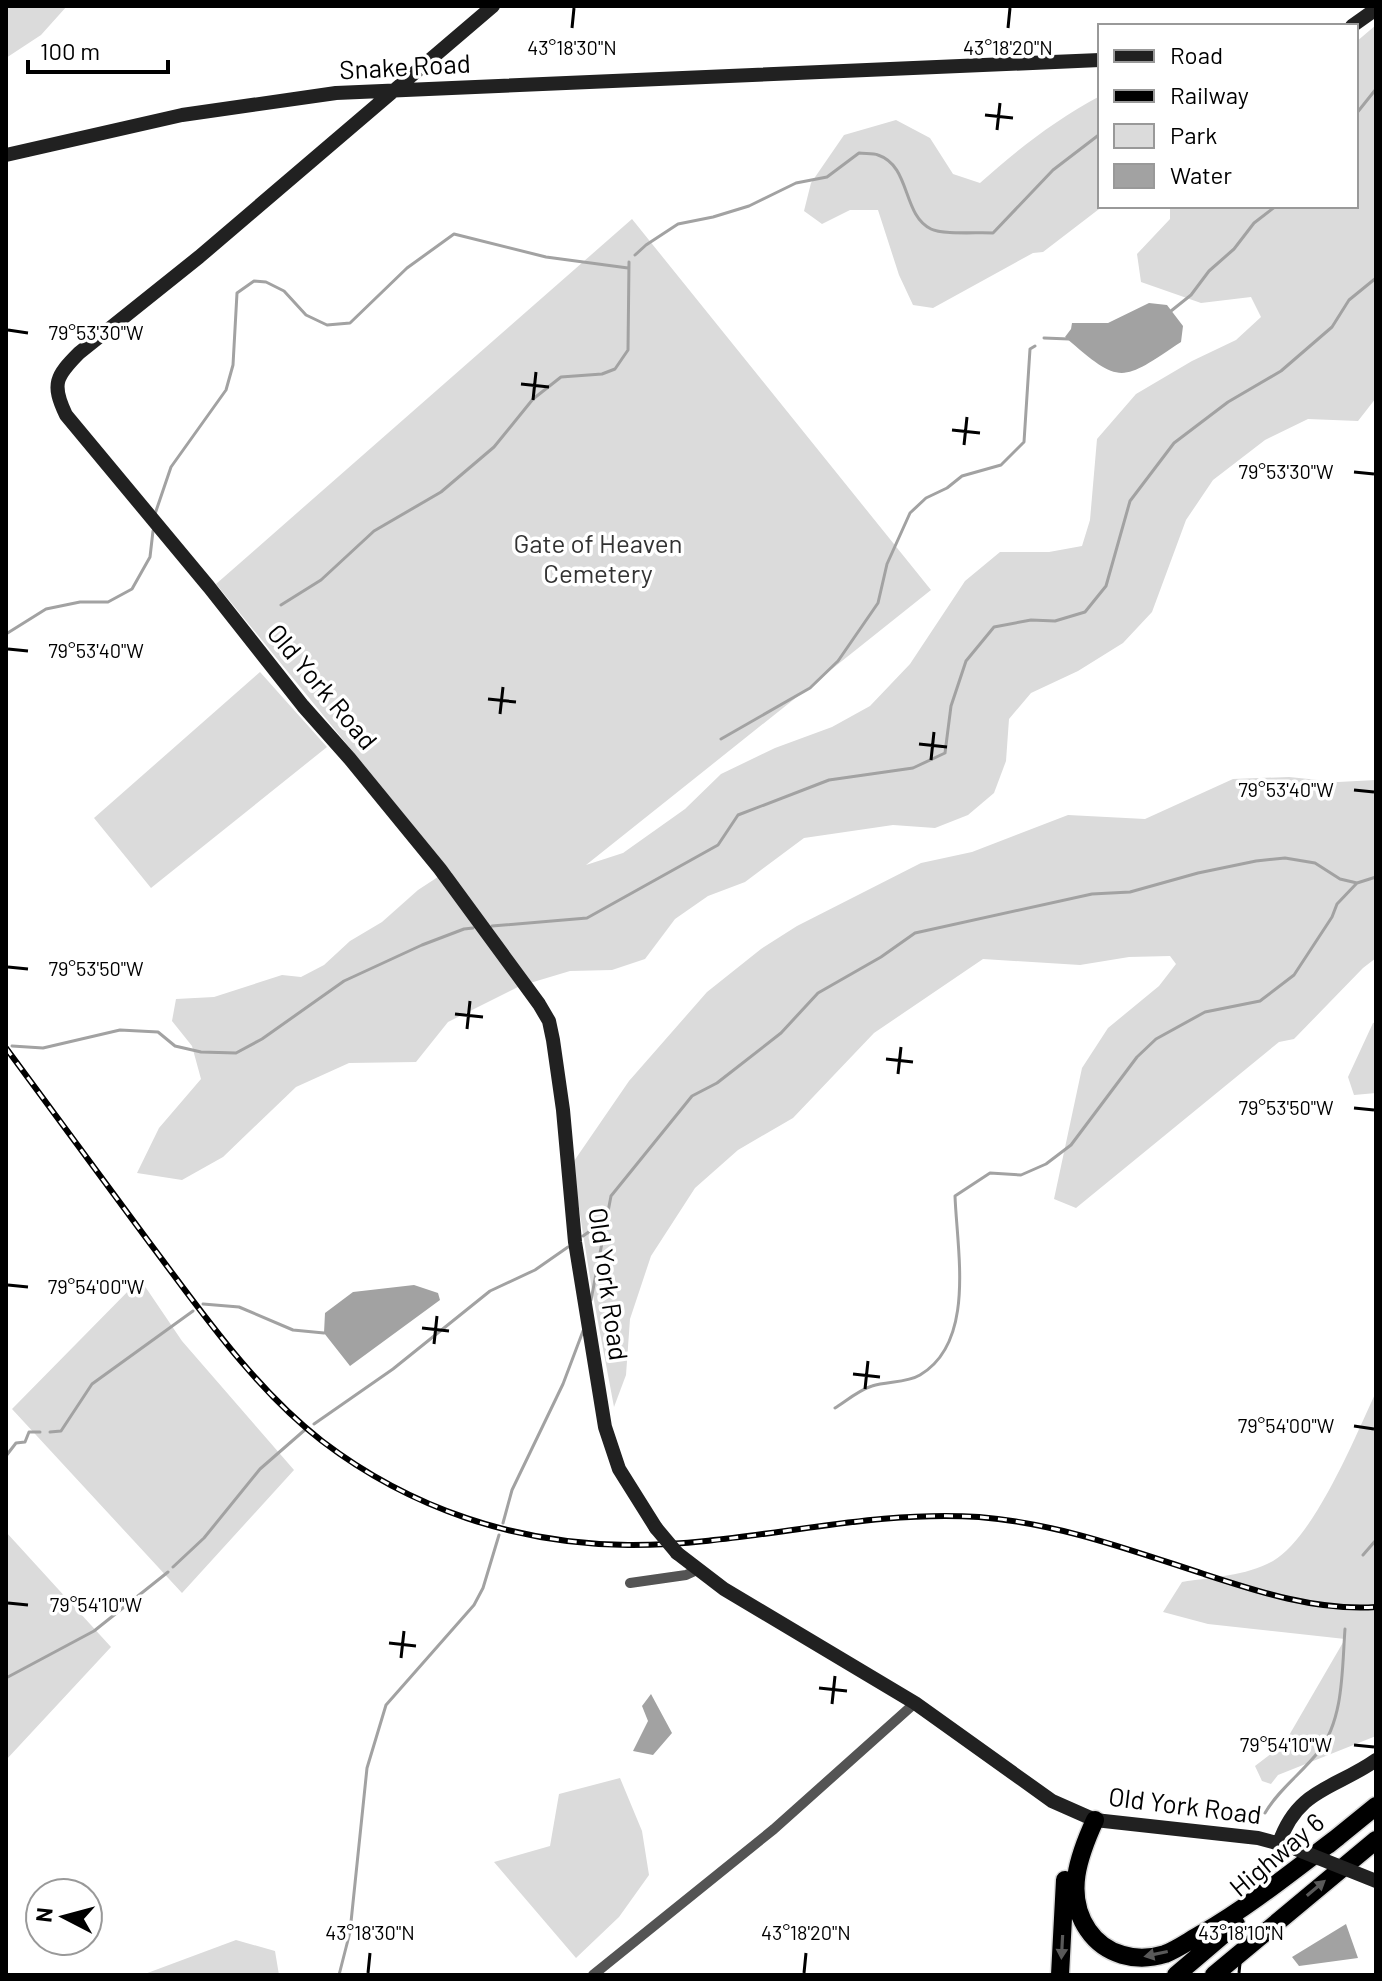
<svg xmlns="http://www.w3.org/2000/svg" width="1382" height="1981" font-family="Barlow,sans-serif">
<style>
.green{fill:#dbdbdb}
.water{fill:#a2a2a2}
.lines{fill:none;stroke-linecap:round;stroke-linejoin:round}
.stream{stroke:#a2a2a2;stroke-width:3}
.highway-casing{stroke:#dbdbdb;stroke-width:21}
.street{stroke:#545454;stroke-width:10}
.secondary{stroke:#212121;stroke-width:14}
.highway{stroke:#000;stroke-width:18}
.rail-casing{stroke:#000;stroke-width:6}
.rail{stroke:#fff;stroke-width:3;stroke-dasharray:9;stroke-linecap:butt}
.secondary-bridge{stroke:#212121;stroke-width:14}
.oneway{fill:#595959}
.ticks{fill:none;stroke:#000;stroke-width:3}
.labels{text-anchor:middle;stroke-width:7;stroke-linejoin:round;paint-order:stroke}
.street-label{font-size:26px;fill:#000;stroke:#fff}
.park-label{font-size:26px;fill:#323232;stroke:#fff}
.ticks-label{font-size:20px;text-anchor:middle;fill:#000;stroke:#fff;stroke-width:7;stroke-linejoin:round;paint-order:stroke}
</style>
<rect width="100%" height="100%" fill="#fff"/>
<path class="green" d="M6,6H67L41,35L6,58Z
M1376,25V398L1358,421L1308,419L1265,440L1213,480L1186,520L1152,612L1123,643L1078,671L1031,693L1009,719L1006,761L994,793L968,815L935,828L893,825L804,838L745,882L708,896L675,919L645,959L612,970L570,971L520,986L448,1022L416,1062L349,1063L296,1087L223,1157L182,1180L137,1173L159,1128L201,1079L192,1046L172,1021L176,999L214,997L282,975L301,977L324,965L350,941L382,922L418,890L444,873H452L216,584L632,219L931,590L586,865L623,853L685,809L721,774L775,748L832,727L870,706L910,664L965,581L1000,552H1049L1082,546L1090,520L1097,439L1136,394L1192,361L1236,340L1261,317L1251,297L1201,303L1141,282L1137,254L1170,219V206H1356V42Z
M1100,96V206H1103L1043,252L1033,253L933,308L913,305L899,275L878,210H850L822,224L804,211L811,183L844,135L896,120L930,138L953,174L980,183C1018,149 1055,120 1100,96Z
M260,672L327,747L151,888L94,818Z
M1289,777L1338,782L1376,780V958L1363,968L1294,1039L1279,1042L1076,1208L1054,1199L1082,1068L1108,1028L1159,986L1176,964L1170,956L1129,957L1080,965L983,959L874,1033L793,1118L738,1150L695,1188L651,1256L630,1319L626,1375L614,1407L592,1290L572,1164L629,1081L707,992L761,949L797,926L921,863L972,852L1068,815L1145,819L1233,779Z
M1376,1022V1093L1354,1095L1348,1077L1373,1023Z
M140,1279L182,1341L294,1470L182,1593L12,1409Z
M1376,1392V1736L1278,1775L1271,1784L1262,1781L1255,1766L1284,1744L1345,1639L1208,1624L1163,1612L1182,1582C1212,1577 1247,1576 1273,1561C1315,1536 1355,1437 1376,1392Z
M6,1532L111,1647L6,1760Z
M620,1778L642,1831L649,1875L619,1917L576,1958L494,1862L550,1846L559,1794Z
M236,1940L275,1951L279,1975H142Z"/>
<path class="water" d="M1149,303L1167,305L1183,326L1181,342C1121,382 1121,386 1065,337L1071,329L1072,323H1108Z
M414,1285L438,1293L440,1300L350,1366L324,1333L325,1313L353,1292Z
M651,1694L672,1733L653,1755L633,1751L648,1721L642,1706Z
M1346,1924L1358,1958L1299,1966L1292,1957Z"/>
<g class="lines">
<path class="stream" d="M1356,114L1376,89
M635,255L646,245L678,224L713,217L749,206L796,183L827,177L859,153C864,154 873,153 878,155C911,166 902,215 931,229C942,235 979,232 993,233L1053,170L1100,134
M1171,311L1191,295L1209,271L1234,249L1254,223L1276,206
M1044,338L1069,339
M155,514L171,467L226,390L233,365L237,293L254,281L266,282L284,291L306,315L327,325L350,323L407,268L454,234L546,257L628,268
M281,605L321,580L374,531L441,492L494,447L533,399L561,377L602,374L615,369L628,350L629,262
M6,634L46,609L80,602H108L132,589L150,557L153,531
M721,739L810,688L838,661L878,603L887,564L910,513L926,498L947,488L962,476L1001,465L1024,442L1030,349L1035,346
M492,926L587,918L718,845L738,815L829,780L913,768L945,753L951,706L966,661L994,627L1031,620L1055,621L1085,612L1106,586L1130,501L1174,443L1228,402L1281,371L1332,327L1349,300L1376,278
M12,1046L43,1048L120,1030L158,1032L175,1046L201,1052L236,1053L262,1039L344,981L422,945L464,929L473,928
M583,1236L607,1219
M591,1300L611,1196L692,1096L717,1083L781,1033L818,993L881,957L915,933L1092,894L1130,892L1198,873L1256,861L1285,858L1315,863L1340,879L1357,883L1376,877
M203,1304L239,1307L293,1330L324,1333
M835,1408C846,1401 859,1390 872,1386C887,1381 907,1383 920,1375C976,1342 957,1251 955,1196L990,1173L1021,1175L1046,1164L1071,1145L1137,1057L1156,1039L1205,1012L1260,1001L1294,975L1332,917L1337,904L1357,883
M314,1424L393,1369L490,1291L535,1270L568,1247
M50,1432L61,1431L92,1384L193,1311
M6,1456L16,1443L25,1442L29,1432H40
M503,1523L512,1490L563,1384L583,1331
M1363,1555L1376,1540
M173,1567L204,1538L260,1469L307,1428
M6,1678L94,1631L168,1572
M1265,1813C1279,1789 1302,1773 1319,1751C1344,1719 1342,1668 1345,1629
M351,1922L367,1768L386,1705L474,1605L483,1588L499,1535
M339,1975L350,1932"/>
<g class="highway-casing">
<path id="highway" d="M1095,1820C1079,1855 1064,1895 1088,1930C1105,1955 1136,1963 1165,1954C1178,1949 1190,1940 1203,1933C1250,1906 1294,1870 1338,1837
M1328,1845L1376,1806
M1060,1975L1065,1880
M1176,1975L1236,1924
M1214,1975L1376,1840"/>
</g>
<path class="street" d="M630,1583L686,1575L697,1570
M593,1975L774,1829L915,1703"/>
<path class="secondary" d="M493,6L199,257L79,353C56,376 51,384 66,415L209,587L303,706L350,759L440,869L539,1004L549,1021L553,1040L563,1110L575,1242L605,1427L619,1469L656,1528
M1352,26L1376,9
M6,155L182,115L336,93L1100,60
M677,1553L724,1589L915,1703L1052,1801L1095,1820L1258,1838L1291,1847
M1279,1843C1298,1788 1335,1789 1376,1760"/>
<use href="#highway" class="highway"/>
<g class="rail-casing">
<path id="rail" d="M6,1048C54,1113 101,1177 149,1242C201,1311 253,1387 322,1441C411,1509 517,1544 628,1545C745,1546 862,1509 979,1517C1057,1523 1130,1550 1204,1574C1259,1592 1317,1611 1376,1607"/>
</g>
<use href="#rail" class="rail"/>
<path class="secondary-bridge" d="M656,1528L677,1553
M1291,1847L1376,1881"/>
</g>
<defs><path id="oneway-solid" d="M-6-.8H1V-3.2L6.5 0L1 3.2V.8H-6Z" transform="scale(2)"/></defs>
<g class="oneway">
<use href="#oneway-solid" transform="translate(1316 1888) rotate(-40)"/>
<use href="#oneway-solid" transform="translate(1062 1947) rotate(93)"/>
<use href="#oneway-solid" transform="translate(1156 1954) rotate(168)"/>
</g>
<path class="ticks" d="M572,28L574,8M1008,28L1010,8M985,115L1013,118M997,130L1000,103M8,330L28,333M521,384L549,387M533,400L536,372M952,430L980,433M964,445L967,417M1354,472L1374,474M8,649L28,651M488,699L516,702M500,714L503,687M919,744L947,747M931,760L934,732M1354,790L1374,792M8,967L28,969M455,1014L483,1017M467,1029L470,1001M886,1059L913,1062M898,1074L901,1047M1354,1108L1374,1110M8,1285L28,1287M422,1328L449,1331M434,1344L437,1316M853,1374L880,1377M865,1389L868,1361M1354,1426L1374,1429M8,1603L28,1605M389,1643L416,1646M401,1658L404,1631M819,1688L847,1691M832,1704L835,1676M1354,1745L1374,1747M368,1973L370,1953M804,1973L806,1953M1239,1973L1241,1953"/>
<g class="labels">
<g class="street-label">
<text transform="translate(405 67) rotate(-3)" y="9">Snake Road</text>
<text transform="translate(322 687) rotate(50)" y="9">Old York Road</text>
<text transform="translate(608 1284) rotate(82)" y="9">Old York Road</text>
<text transform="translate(1185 1806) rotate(7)" y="9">Old York Road</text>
<text transform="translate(1277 1855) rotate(-40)" y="9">Highway 6</text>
</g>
<g class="park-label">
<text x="598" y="553">Gate of Heaven<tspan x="598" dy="30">Cemetery</tspan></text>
</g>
</g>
<g class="ticks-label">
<text x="572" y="55">43°18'30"N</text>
<text x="1008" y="55">43°18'20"N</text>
<text x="96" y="340">79°53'30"W</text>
<text x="1286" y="479">79°53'30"W</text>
<text x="96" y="658">79°53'40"W</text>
<text x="1286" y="797">79°53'40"W</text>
<text x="96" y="976">79°53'50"W</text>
<text x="1286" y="1115">79°53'50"W</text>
<text x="96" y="1294">79°54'00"W</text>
<text x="1286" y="1433">79°54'00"W</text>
<text x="96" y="1612">79°54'10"W</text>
<text x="1286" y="1752">79°54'10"W</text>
<text x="370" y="1940">43°18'30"N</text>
<text x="806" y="1940">43°18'20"N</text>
<text x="1241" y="1940">43°18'10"N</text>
</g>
<rect width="1382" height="1981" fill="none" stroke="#000000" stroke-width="16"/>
<rect x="1098" y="24" width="260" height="184" fill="#ffffff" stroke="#999999" stroke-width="2"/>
<rect x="1114" y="50" width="40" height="12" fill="#212121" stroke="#999999" stroke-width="2"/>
<text x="1170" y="64" font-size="24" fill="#000000">Road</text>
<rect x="1114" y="90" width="40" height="12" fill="#000000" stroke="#999999" stroke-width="2"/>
<text x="1170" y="104" font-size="24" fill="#000000">Railway</text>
<rect x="1114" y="124" width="40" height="24" fill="#dbdbdb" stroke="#999999" stroke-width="2"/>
<text x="1170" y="144" font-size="24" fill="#000000">Park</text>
<rect x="1114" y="164" width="40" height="24" fill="#a2a2a2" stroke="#999999" stroke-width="2"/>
<text x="1170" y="184" font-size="24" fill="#000000">Water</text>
<g transform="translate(64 1917) rotate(276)"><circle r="38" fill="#ffffff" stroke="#999999" stroke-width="2"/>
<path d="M0-6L14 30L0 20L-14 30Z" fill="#000000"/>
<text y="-12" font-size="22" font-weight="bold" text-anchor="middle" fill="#000000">N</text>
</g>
<path d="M28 60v12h140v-12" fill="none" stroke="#000000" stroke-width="4"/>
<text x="40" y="60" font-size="24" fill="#000000" stroke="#ffffff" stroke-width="6" paint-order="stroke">100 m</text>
</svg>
